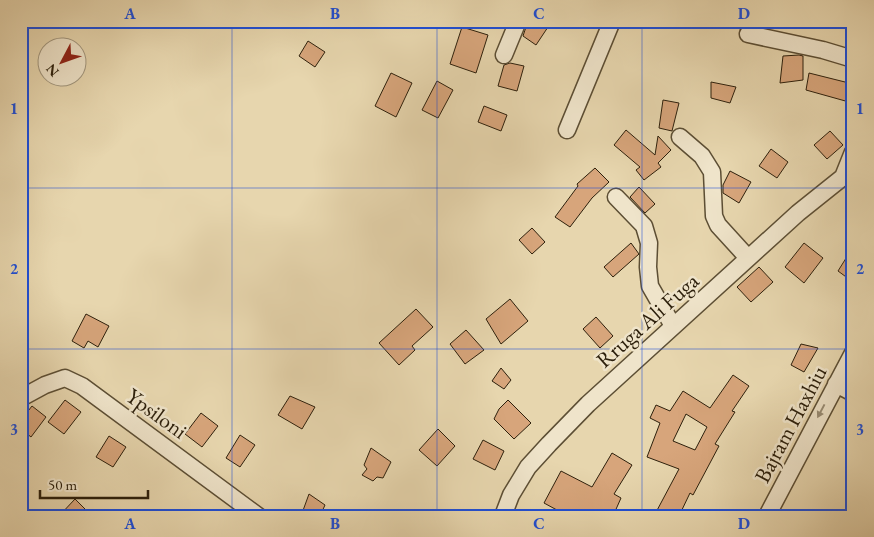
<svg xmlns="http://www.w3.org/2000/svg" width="874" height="537" font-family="'EB Garamond',serif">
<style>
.building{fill:#d7a57b;stroke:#2d200c;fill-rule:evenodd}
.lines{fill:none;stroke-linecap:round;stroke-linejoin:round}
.minor-casing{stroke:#5c4e34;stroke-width:19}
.minor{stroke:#efe4ca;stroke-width:16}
.oneway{fill:#988c74}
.grid{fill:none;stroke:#1d4ed8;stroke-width:1;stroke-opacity:0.55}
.labels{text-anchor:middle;stroke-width:5;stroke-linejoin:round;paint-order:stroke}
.street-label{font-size:22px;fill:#2d200c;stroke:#efe4ca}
.neatline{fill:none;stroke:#1d4ed8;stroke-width:2}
.grid-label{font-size:16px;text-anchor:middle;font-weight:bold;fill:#1d4ed8}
</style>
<rect width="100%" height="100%" fill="#e7d6ae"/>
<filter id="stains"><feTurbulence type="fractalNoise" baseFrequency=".004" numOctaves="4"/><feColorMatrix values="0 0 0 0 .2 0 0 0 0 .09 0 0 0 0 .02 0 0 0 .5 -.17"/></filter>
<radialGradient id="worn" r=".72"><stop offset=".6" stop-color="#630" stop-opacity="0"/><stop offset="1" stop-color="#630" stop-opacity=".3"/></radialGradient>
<path class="building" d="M528,21H552L536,45L523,36Z
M462,27L488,35L476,73L450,64Z
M308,41L325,52L315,67L299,56Z
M799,55L803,56V80L780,83L783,56Z
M510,63L524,66L517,91L498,86L504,65Z
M391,73L412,83L396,117L375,106Z
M809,73L853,84L849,102L806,90Z
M437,81L453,90L438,118L422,110Z
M711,82L736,87L730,103L711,98Z
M663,100L679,103L672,131L659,128Z
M484,106L507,115L501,131L478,122Z
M626,130L655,155L658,136L671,150L658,163L661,167L644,180L636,170L640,167L614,145Z
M830,131L843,145L827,159L814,145Z
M771,149L788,162L777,178L759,166Z
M595,168L609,182L592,198L570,227L555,217L578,186L577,184Z
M730,171L751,182L739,203L723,193V185Z
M639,187L655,204L645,213L630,197Z
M532,228L545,242L532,254L519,240Z
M631,243L639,254L613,277L604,267Z
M804,243L823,258L804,283L785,267Z
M853,247V282L838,271Z
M759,267L773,282L751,302L737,287Z
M510,299L528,321L501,344L486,319Z
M416,309L433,327L412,346L415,350L399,365L379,343Z
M86,314L109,326L98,347L88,341L84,348L72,341Z
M596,317L613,336L600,348L583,329Z
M466,330L484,350L465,364L450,344Z
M801,344L818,348L804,372L791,365Z
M501,368L511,380L504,389L492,381Z
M733,375L749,386L732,411L735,412L715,444L719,446L693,495L690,493L679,516H654L679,469L647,457L660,423L650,418L656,405L670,411L683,391L710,408ZM686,414L707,427L695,450L673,441Z
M290,396L315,407L302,429L278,415Z
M65,400L81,412L64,434L48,422Z
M508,400L531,423L514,439L494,419L499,409Z
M32,406L46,417L31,437L21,429V420Z
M201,413L218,426L202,447L185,434Z
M438,429L455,446L437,466L419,450Z
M240,435L255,445L240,467L226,458Z
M109,436L126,447L113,467L96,457Z
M483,440L504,451L495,470L473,459Z
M371,448L391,462L383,478L377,477L373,481L362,475L367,469L364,465Z
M612,453L632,465L614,494L621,498L613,516H568L544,503L561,471L592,487Z
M309,494L325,505L320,516H301Z
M75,499L92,516H59Z"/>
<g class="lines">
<g class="minor-casing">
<path id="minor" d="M748,34L823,50L853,59
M504,55L518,21
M567,130L612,21
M680,137L702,156L712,172L714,216L718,225L748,258
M616,197L644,226L649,243L648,267L650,286L673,326
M836,384L853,393
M21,398L45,385L65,378L82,386L258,516
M503,516L511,495L528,467L549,444L588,404L798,213L843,177L853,152
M767,516L853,353"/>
</g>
<use href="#minor" class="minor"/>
</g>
<defs><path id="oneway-solid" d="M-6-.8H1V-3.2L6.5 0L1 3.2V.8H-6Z" transform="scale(1.25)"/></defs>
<use class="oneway" href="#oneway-solid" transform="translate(821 411) rotate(118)"/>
<path class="grid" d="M232,21V516M437,21V516M642,21V516M21,188H853M21,349H853"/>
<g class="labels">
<g class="street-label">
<text transform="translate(647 320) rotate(-42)" y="8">Rruga Ali Fuga</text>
<text transform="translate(157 413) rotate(36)" y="8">Ypsiloni</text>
<text transform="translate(790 424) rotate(-62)" y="8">Bajram Haxhiu</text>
</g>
</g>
<rect width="874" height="537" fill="none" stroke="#e7d6ae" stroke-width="55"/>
<g transform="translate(62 62) rotate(229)"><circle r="24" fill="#efe4ca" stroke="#a1967e"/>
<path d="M0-4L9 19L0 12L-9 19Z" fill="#8f2418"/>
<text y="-8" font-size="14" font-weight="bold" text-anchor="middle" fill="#2d200c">N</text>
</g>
<path d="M40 490v8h108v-8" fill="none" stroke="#2d200c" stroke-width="2.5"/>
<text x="48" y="490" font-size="15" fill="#2d200c" stroke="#efe4ca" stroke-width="4" paint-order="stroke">50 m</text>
<rect x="28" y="28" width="818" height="482" class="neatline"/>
<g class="grid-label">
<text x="130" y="19">A</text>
<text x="335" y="19">B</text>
<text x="539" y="19">C</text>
<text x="744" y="19">D</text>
<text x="14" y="114">1</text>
<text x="860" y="114">1</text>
<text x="14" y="274">2</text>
<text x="860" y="274">2</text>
<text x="14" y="435">3</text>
<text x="860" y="435">3</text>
<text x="130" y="529">A</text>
<text x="335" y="529">B</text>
<text x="539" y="529">C</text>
<text x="744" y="529">D</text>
</g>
<rect width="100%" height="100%" filter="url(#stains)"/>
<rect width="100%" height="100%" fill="url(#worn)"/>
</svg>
